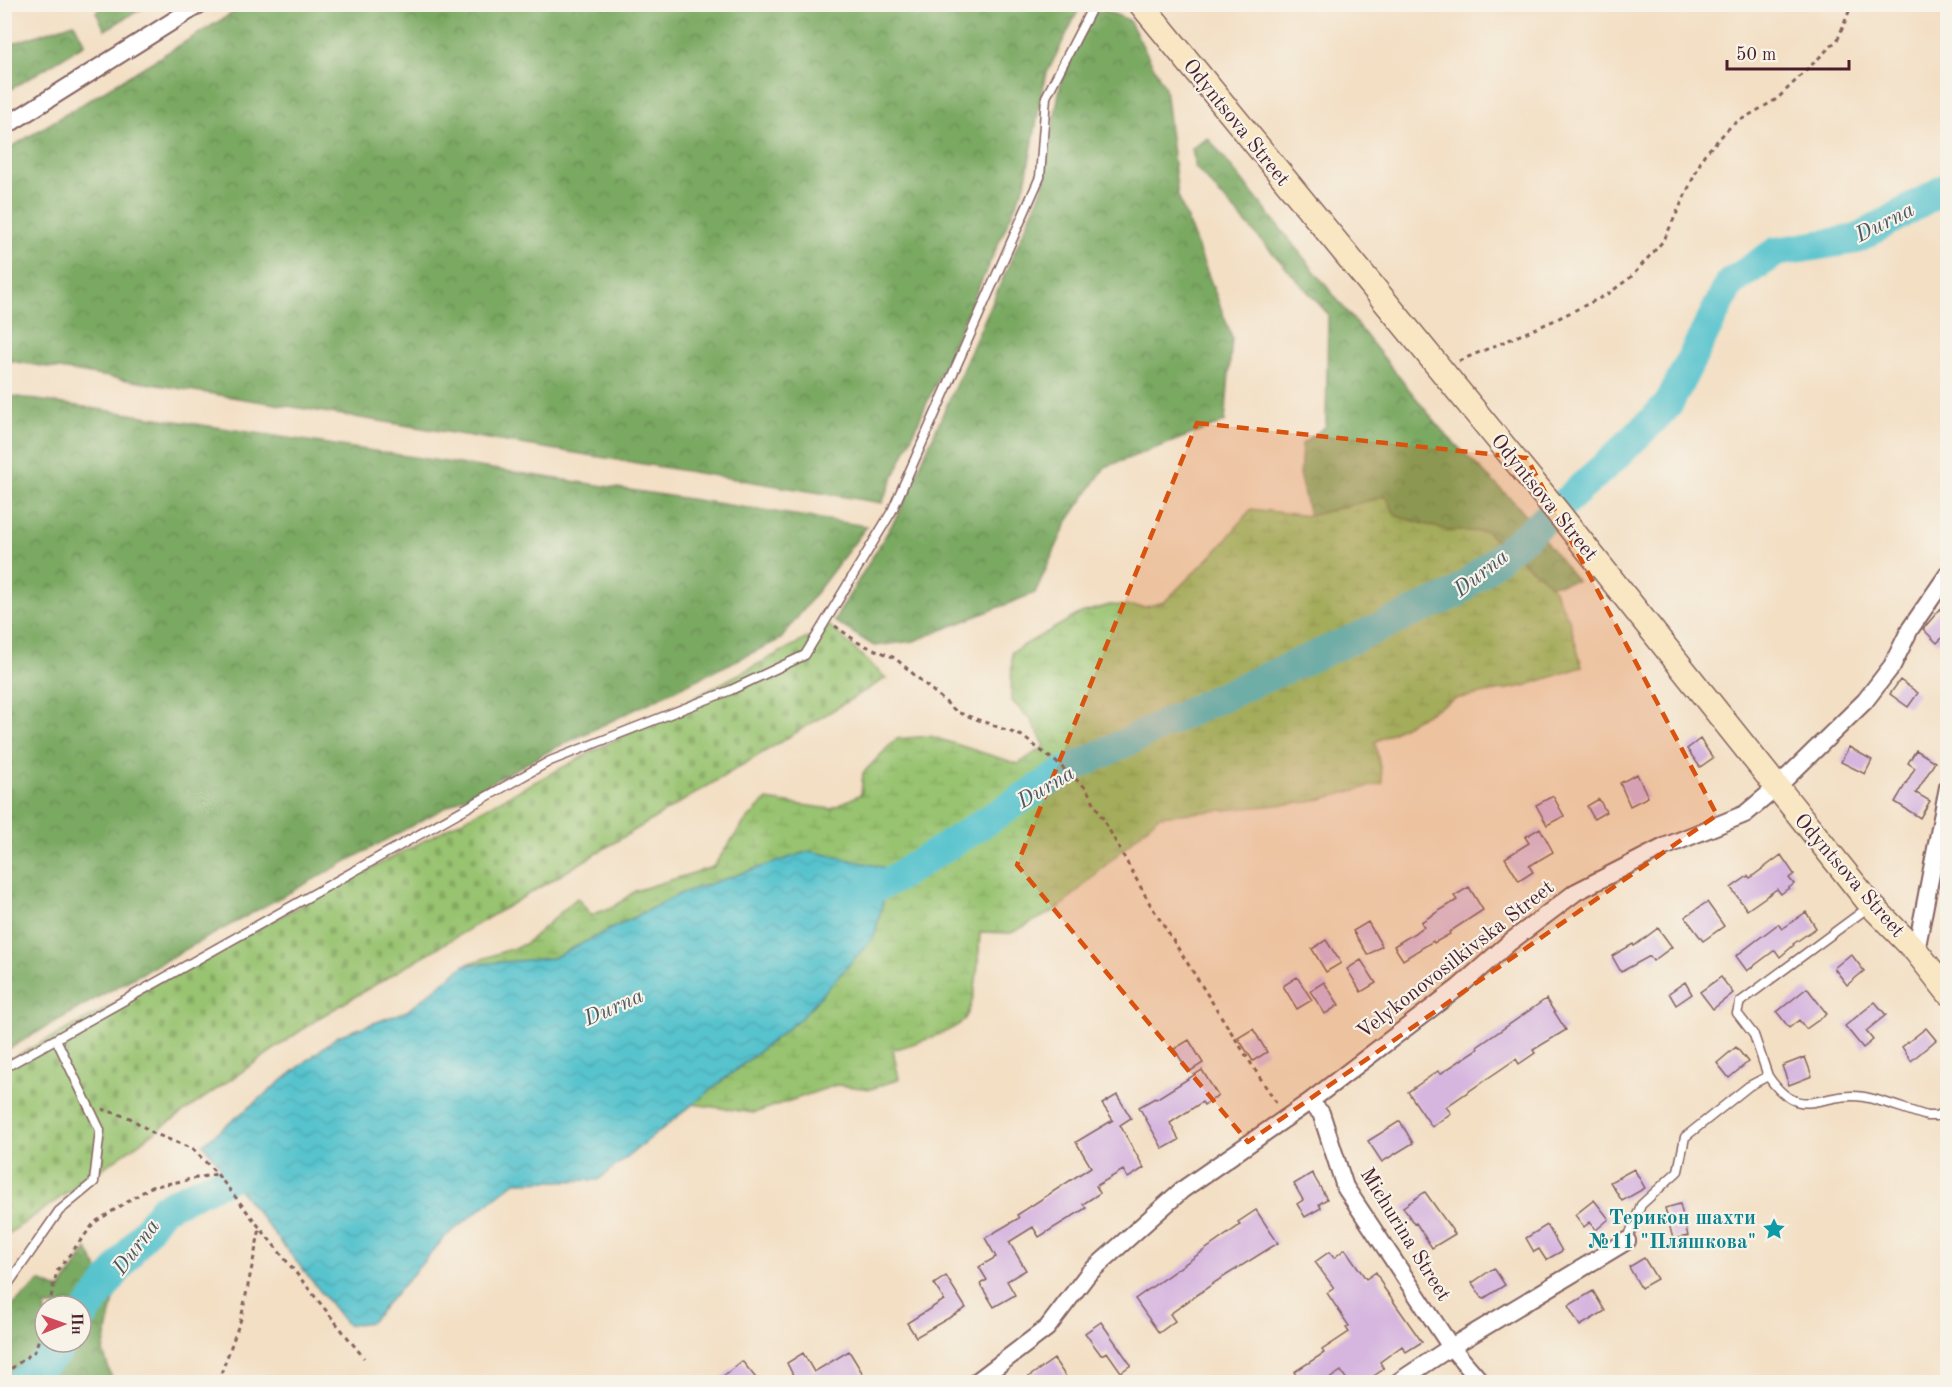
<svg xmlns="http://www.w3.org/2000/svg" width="1952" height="1387" font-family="'Old Standard TT',serif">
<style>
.forest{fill:url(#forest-crowns);stroke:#626446;stroke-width:1.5;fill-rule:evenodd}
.wetland{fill:url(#wetland-marsh);stroke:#71714e;stroke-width:1.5}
.cemetery{fill:url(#cemetery-stones);stroke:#71714e;stroke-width:1.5}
.water{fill:url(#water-waves);stroke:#50717c;stroke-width:1.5}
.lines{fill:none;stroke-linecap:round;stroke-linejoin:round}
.river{stroke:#56c3cd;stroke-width:30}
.building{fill:#d6b5df}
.lane-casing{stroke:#856261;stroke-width:11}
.street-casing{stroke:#856261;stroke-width:20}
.secondary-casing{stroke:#856261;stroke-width:27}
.path{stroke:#856261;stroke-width:3;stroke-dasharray:4.5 4.5;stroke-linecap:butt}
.lane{stroke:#fff;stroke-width:8}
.street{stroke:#fff;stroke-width:16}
.secondary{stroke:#f9e7c3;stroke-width:24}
.marked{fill:#d8530f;fill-opacity:0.2;stroke:#d8530f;stroke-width:4.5;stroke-dasharray:12 8;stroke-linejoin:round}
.labels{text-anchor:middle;stroke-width:4.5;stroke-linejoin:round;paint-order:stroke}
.street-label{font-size:21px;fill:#4a1f2b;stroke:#f7f3e8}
.culture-label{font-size:21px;font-weight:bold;fill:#0d838f;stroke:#f7f3e8;text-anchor:end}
.water-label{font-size:22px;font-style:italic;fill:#4e5864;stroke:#f7f3e8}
</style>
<defs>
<pattern id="forest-crowns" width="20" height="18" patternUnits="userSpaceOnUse" patternTransform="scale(1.5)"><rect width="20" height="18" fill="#7aa962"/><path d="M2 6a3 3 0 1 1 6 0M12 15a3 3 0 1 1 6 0" fill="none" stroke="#668951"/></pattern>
<pattern id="wetland-marsh" width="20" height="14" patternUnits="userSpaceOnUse" patternTransform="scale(1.5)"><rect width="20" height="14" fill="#98c370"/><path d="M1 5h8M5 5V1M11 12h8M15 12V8" fill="none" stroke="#84a761"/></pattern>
<pattern id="cemetery-stones" width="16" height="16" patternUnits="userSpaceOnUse" patternTransform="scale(1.5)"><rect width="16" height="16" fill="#98c370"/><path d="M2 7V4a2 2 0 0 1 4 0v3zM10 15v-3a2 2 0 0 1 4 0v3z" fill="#84a761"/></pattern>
<pattern id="water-waves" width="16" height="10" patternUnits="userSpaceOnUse" patternTransform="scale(1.5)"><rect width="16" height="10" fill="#56c3cd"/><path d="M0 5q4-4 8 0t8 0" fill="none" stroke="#4ca7b0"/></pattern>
</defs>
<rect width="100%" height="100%" fill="#f7f3e8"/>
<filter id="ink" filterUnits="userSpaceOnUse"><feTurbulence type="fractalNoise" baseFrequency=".0167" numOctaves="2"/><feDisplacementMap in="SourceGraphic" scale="12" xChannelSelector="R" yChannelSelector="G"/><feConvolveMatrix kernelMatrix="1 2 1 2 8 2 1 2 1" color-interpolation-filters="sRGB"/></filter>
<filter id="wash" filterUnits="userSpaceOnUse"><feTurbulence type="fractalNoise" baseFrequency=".008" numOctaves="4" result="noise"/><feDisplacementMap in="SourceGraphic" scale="24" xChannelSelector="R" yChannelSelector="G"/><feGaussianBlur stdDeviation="1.35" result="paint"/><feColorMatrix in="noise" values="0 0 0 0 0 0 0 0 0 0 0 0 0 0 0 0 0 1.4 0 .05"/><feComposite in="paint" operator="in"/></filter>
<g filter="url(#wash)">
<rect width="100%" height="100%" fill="#f3dfc4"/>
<path class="forest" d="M105,4H148V5L105,30L96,12Z
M246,5V4L1081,5L1045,77L1025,184L882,503L5,360V151Z
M1104,10L1129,20L1165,88L1178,196L1232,337L1225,422L1105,467L1068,521L1035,593L914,641L874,646L834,621L899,513L1042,190L1061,81L1091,15Z
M74,23L85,44L5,93V46Z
M1208,138L1444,433L1518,506L1577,581L1551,585L1485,531H1449L1396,516L1386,496L1309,516L1300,478L1302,444L1326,426L1328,314L1195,167L1192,148Z
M5,395L867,526L781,639L549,751L100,996L5,1051Z
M87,1249L114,1299L103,1351L113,1382H5V1302L10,1308L40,1281L60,1290ZM45,1306H81V1342H45Z"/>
<path class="wetland" d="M1386,496L1396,516L1449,531H1485L1551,585L1569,619L1582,667L1524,686L1454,699L1375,742L1383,783L1310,802L1159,816L1058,909L1011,933L980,932C979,952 977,1008 962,1022C950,1033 910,1045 893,1050L899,1079L871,1089L836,1085L754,1113L693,1104L598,1180L465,965L525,944L577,898L591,915L615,906L635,891L713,867L743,824L766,800L831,809L861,794L863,773L896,739L930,736L1018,764L1045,746L1031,720L1011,700L1012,652L1081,613L1110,605L1145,607L1164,602L1220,547L1251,509L1309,516Z"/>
<path class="cemetery" d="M830,626L886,678L559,876L322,1016L5,1236V1062Z"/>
<path class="water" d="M810,851L891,869L874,937L802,1017L598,1180L515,1182L445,1237L371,1322L347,1325L203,1144L338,1036L407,1011L465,965L553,958L682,893Z"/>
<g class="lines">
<path class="river" d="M852,898L894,879L1066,771L1210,702L1455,594L1556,510L1615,457L1668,405L1730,283L1776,252L1857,239L1948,187
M81,1319L163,1208L266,1161
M22,1382L56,1353L64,1342"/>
</g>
<g id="blocks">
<path class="building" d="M1947,601V633L1937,643L1923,629Z
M1900,680L1918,693L1908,707L1890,694Z
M1700,739L1713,758L1700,767L1687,749Z
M1849,747L1872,760L1865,774L1841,762Z
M1916,750L1935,762L1916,793L1930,801L1920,818L1895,802L1915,768L1908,763Z
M1637,774L1648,797L1630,806L1620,783Z
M1553,796L1564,816L1547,825L1536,805Z
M1599,799L1606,812L1594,819L1587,806Z
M1540,828L1553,852L1529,866L1533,872L1519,881L1505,858L1529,843L1525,837Z
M1781,855L1794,874L1789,878L1794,884L1781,894L1777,889L1747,910L1731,888L1748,876L1750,878Z
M1469,887L1483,910L1449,932L1450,934L1434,943L1433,941L1403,960L1394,946L1424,927L1421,922L1457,900L1454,896Z
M1707,902L1724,926L1703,941L1685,917Z
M1806,912L1816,928L1793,944L1794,945L1780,957L1775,950L1747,971L1736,956L1778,924L1782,929Z
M1368,922L1382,946L1368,955L1353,931Z
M1658,928L1672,947L1653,961L1650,956L1621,972L1612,956L1633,944L1634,946Z
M1326,940L1341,963L1326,972L1312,949Z
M1851,954L1864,971L1847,985L1834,968Z
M1361,960L1376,983L1361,992L1347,969Z
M1297,977L1312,1000L1297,1009L1283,986Z
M1721,977L1733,993L1713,1009L1700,992Z
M1324,982L1339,1005L1325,1014L1310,991Z
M1685,982L1692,994L1676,1005L1669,993Z
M1807,988L1827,1014L1806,1029L1799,1020L1789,1028L1777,1012Z
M1546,999L1566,1030L1533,1050L1535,1053L1519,1064L1516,1059L1446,1107L1451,1113L1432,1127L1408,1092L1438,1071L1440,1074L1478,1049L1477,1047Z
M1875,1002L1886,1015L1866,1031L1873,1040L1863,1048L1845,1026Z
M1926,1028L1936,1040L1911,1061L1902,1047Z
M1253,1029L1267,1052L1253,1061L1238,1038Z
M1189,1040L1203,1063L1189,1072L1174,1049Z
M1736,1047L1748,1062L1729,1078L1717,1063Z
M1805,1057L1812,1076L1789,1085L1782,1066Z
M1202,1070L1218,1096L1204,1105L1202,1102L1170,1123L1179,1140L1163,1149L1139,1107L1155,1098L1156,1099Z
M1117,1095L1131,1118L1120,1125L1144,1168L1128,1178L1123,1170L1096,1186L1100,1193L1083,1204L1086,1208L1039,1237L1033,1227L1009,1242L1026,1270L1007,1281L1015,1295L994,1307L980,1284L987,1280L979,1267L996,1257L985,1238L1019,1218L1017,1215L1091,1167L1076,1142L1113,1120L1102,1104Z
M1400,1121L1413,1143L1382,1162L1368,1141Z
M1634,1169L1645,1188L1622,1201L1610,1182Z
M1312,1173L1327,1199L1319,1204L1321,1208L1305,1217L1297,1204L1303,1200L1294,1184Z
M1425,1192L1455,1234L1432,1248L1416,1223L1414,1224L1403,1207Z
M1594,1200L1609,1219L1596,1230L1590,1222L1584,1227L1575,1215Z
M1680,1204L1688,1236L1673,1239L1665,1208Z
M1256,1210L1278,1243L1217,1281L1170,1314L1175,1321L1159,1333L1135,1299L1240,1225L1238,1222Z
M1547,1225L1562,1251L1546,1260L1539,1249L1534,1252L1526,1238Z
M1345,1249L1366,1279L1376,1272L1384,1288L1422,1342L1406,1352L1402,1346L1380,1362L1384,1369L1363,1383H1349L1341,1371L1323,1383H1301L1294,1372L1324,1353L1322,1350L1349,1332L1346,1328L1349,1326L1327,1293L1334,1288L1315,1262L1329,1252L1334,1258Z
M1644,1258L1657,1279L1641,1288L1629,1267Z
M1494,1268L1505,1285L1483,1299L1472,1283Z
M946,1276L966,1308L916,1337L907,1323L944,1300L934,1284Z
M1593,1291L1605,1311L1580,1326L1568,1306Z
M1101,1322L1131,1365L1121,1372L1107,1352L1101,1355L1085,1333Z
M849,1351L863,1374L849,1383H797L787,1363L803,1353L814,1372Z
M1054,1359L1070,1383H1020Z
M742,1361L760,1383H715Z"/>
</g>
</g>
<g filter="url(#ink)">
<use href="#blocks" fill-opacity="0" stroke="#856261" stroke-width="1.5"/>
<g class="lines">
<g class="lane-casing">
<path id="lane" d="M4,1068L550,761L731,690L805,655L892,511L1040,177L1046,97L1094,4
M1768,1076C1801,1125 1821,1090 1864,1097C1885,1101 1906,1110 1927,1116H1936L1948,1111
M1627,1241L1641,1205L1678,1171L1685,1137L1749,1086L1768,1076L1754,1035L1737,1013L1740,1002L1870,906
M4,1290L59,1211L94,1182L100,1130L56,1039"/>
</g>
<g class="street-casing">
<path id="street" d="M4,127L200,4
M1916,951L1948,787
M1309,1102L1321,1113L1345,1187L1451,1347L1481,1382
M976,1382L1047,1328L1088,1274L1182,1190L1309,1102L1459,987L1510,942L1576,892L1664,847L1745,814L1776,788L1865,701L1892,666L1910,629L1948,574
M1398,1382L1451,1347L1627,1241"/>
</g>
<g class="secondary-casing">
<path id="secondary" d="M1141,4L1556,510L1871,905L1916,951L1948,992"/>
</g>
<path class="path" d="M1459,361L1553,321L1608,294L1631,277L1664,240L1704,155L1732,125L1777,99L1838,39L1852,4
M835,626L859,643L895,658L957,712L1022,736L1056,762L1086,788L1150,904L1278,1106
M102,1109L130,1118L153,1133L193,1149L217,1174L364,1358
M49,1306L57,1271L95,1222L151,1187L217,1174
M4,1374L35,1351L45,1319
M218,1382L241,1319L260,1228"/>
<use href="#lane" class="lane"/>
<use href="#street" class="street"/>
<use href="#secondary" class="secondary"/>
</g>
</g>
<path class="marked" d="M1197,423L1527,458L1717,815L1248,1142L1017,865Z"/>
<defs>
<g id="sight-bare" transform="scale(1.8)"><path d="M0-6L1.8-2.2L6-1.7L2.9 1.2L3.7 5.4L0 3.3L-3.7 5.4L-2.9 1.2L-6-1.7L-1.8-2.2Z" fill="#0f9aa8" stroke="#f7f3e8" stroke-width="2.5" paint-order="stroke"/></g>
</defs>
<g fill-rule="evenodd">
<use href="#sight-bare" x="1774" y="1229"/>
</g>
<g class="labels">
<g class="street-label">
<text transform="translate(1237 122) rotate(51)" y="7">Odyntsova Street</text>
<text transform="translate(1545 497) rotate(51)" y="7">Odyntsova Street</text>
<text transform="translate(1850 875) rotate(49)" y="7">Odyntsova Street</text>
<text transform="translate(1455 959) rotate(-38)" y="7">Velykonovosilkivska Street</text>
<text transform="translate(1406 1234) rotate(58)" y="7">Michurina Street</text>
</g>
<g class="culture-label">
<text x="1756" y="1224">Терикон шахти<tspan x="1756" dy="24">№11 "Пляшкова"</tspan></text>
</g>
<g class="water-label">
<text transform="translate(1884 221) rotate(-27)" y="8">Durna</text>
<text transform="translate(1480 572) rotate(-38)" y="8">Durna</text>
<text transform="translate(1045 786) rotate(-31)" y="8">Durna</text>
<text transform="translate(613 1006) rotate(-24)" y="8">Durna</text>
<text transform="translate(135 1246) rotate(-53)" y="8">Durna</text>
</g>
</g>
<rect width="1952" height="1387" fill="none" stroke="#f7f3e8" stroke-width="24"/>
<g transform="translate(63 1324) rotate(89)"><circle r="28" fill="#f7f3e8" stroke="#b29e9c" stroke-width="1.5"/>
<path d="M0-4.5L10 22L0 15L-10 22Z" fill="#d1495b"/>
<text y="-9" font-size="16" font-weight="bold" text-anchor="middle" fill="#4a1f2b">Пн</text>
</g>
<path d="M1727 60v9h122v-9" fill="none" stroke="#4a1f2b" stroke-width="3"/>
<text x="1736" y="60" font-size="18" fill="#4a1f2b" stroke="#f7f3e8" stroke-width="4.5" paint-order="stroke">50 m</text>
</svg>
